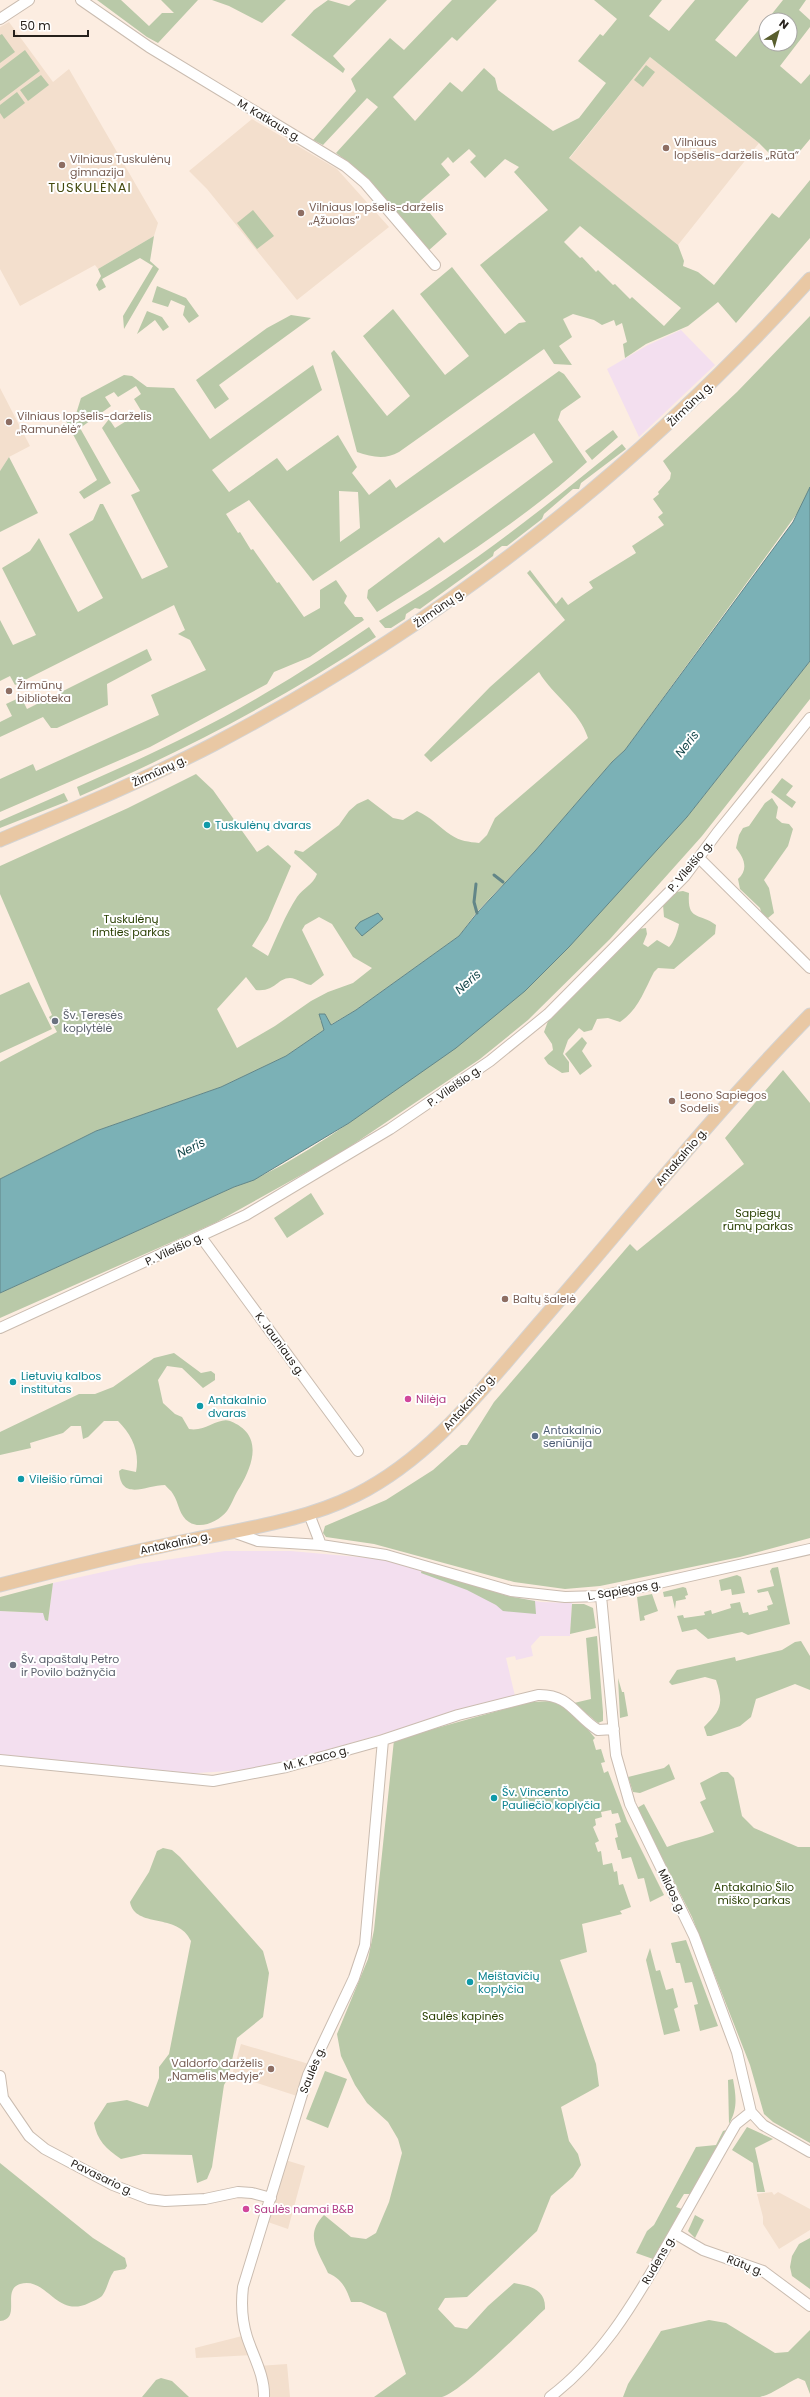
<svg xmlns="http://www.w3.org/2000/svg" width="810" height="2397" font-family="Poppins,sans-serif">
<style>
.commercial{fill:#f3dfef}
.built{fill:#f3dfcd}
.green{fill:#b9c9a8;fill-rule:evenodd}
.water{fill:#7bb1b6;stroke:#628688}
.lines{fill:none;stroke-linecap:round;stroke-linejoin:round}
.stream{stroke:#628688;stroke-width:3}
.minor-casing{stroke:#cabcb0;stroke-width:12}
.major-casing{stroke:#d4d3d2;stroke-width:15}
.minor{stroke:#fff;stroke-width:10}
.major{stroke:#e9c8a4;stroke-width:13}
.education-dot{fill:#8d6e63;stroke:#fff;stroke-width:1.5}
.culture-dot{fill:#0f9aa8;stroke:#fff;stroke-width:1.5}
.worship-dot{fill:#6b7280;stroke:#fff;stroke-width:1.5}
.hotel-dot{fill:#d1479c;stroke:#fff;stroke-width:1.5}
.service-dot{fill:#5c6f8a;stroke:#fff;stroke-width:1.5}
.labels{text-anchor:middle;stroke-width:4;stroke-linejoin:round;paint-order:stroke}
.street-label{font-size:11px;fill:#26211c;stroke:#fff}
.education-label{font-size:11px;fill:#785e54;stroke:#fff;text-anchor:start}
.culture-label{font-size:11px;fill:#0d838f;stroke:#fff;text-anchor:start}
.park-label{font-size:11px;fill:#2a4003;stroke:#fff}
.worship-label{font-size:11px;fill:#5b616d;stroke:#fff;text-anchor:start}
.hotel-label{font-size:11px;fill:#b23c85;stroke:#fff;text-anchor:start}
.service-label{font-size:11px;fill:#4e5e75;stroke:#fff;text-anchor:start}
.water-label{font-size:12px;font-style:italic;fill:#15474b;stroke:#fff}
.quarter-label{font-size:13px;letter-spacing:1px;fill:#444a0e;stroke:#fff}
</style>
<rect width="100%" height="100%" fill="#fcede1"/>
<path class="commercial" d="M681,330L715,365L639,437L607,369L648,345Z
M225,1551H291L391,1560L508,1596L541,1602L572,1603L570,1636H540L531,1646L533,1656L516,1660L515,1656L506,1658L515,1696L281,1763L244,1770L182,1774L0,1755V1611L44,1613L48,1621L53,1583L139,1564Z"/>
<path class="built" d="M9,22L53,82L69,69L158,223L154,236L98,269L95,265L20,306L0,269V27Z
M650,57L759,143L678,245L569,159Z
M252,119L337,169L389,227L297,300L207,189L189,171Z
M0,388L30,446L9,457L0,471Z
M241,2044L309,2064L297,2096L232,2075Z
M282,2159L305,2166L288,2229L265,2221Z
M772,2192L774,2195L778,2192L810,2209V2230L779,2249L763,2224V2217L757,2194Z
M246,2335L253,2355L196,2358L195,2348Z
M287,2364L290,2397H264L258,2366Z"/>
<path class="green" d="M97,0H121L149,26L162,13H174L161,0H198L158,43L147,37Z
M212,0H286L262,23L229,6Z
M328,0L349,6L356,0H387L333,56L345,69L343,73L291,35L314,10Z
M452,0H497L457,41L452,37L393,97L415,121L450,82L462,92L484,68L495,78L498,90L553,131L579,118L606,83L578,61L600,34L603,36L617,19L594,0H662L649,16L669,31L695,0H749L715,40L736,57L766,21V44H790V20H767L783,0H806L799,10L810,20V27L780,66L801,84L810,74V139L795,157L784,149L775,159L759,143L650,57L569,158L678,245L684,261L683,266L698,272L714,285L772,213L779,218L810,180V238L736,323L718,302L688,326L646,344L625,358L623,344L627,342L622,323L616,326L614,320L602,325L594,320L573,314L563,319L572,337L559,346L572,365L554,364L544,349L399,452C385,460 372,457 357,452L331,353L334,350L387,416L410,396L363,336L393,309L445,375L469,356L420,294L452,267L505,334L519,323L526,322L480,265L548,210L514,172L519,167L505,159L485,178L470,162L476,156L469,149L453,163L448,157L441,164L450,175L420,201L447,234L428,251C400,215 373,179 336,153L378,107L367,98L323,145L313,140L356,91L351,79L390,38L404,50ZM580,226L681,308L664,326L632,297L630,299L615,284L613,285L598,270L596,272L582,257L580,258L564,242Z
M2,34L15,52L0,63V35Z
M25,50L40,71L0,101V69Z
M646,65L655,72L643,87L634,80Z
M41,75L49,85L28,101L20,90Z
M17,92L25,103L4,119L0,113V105Z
M253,210L274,236L257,249L237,223Z
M154,236L150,261L159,269L124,329L123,316L153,266L140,258L102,279L106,287L99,291L96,285L101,276L98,269Z
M157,286L186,298L199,316L189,323L183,315L185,306L171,300L168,307L152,302Z
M147,311L162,317L169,327L163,331L155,320L137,334Z
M291,315L311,318L219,385L229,399L215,409L196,380L267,328Z
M810,316V487L801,508L625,750L612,762L535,851L476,913L459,936L356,1010L330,1025L325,1014L320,1020L324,1025V1030L286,1056L221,1087L96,1131L0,1179V1062L57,1032L49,1017L52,1015L0,894V866L128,808L196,774L213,790L257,852L268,845L291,866L268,920L252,946L268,956C277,937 285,915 297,897C303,888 313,885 317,874L294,853L295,850L303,852L339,825L349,811L357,804L368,799L393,818L403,820L417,811C431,817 439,827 451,835C460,841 469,842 479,843L487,835L495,818L588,738C579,710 553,696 539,672L431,762L424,755L490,687L565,620L527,573L530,570L556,604L562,597L568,605L593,588L589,582L636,553L632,546L664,525L658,517L663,513L653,499L659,494L658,492L670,479L671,473L663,461L737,392ZM319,917L332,924L353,957L372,968L353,983L328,992L311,1001L275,1026L237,1048L217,1009L246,977L256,990C276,992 277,978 290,978C296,978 304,984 311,985L324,975L302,930L305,925Z
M313,365L322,390L212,470L229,492L277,458L287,471L338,435L357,467L352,473L369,495L390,479L396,488L559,371L564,374L581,397L561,411L558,420L587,462C523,520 450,566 377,612L367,598L368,590L439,537L444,543L553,462L534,433L313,581L249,500L226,514L238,533L240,532L251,550L253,549L277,583L279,582L304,617L320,608V590L336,580L347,596L344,603L355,617H362L364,620L310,657L274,672L267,684L150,747L0,812V779L33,764L36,771L159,715L151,695L206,670L190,640L178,634L185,630L174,605L15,685L10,676L0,681V620L13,645L36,635L2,568L30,551L39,538L78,612L103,598L69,534L93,520L100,504H103L142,579L168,567L131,495L140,491L102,428L109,419L115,428L128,420L129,422L134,419L137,422L145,417L134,399L141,394L136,386L118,397L114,392L105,397L111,406L80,428L111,483L84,499L79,492L97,480L66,421L76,414L81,398L124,375L132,376L147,387L174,388L210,439ZM339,491L358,492L360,528L340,542Z
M613,430L618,437L592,460L585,451Z
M622,444L626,449L581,483L579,489H573L544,514L542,519L507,546H502L494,552L493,556L420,609L415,608L406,614L405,619L391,628H385L379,621C467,570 544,508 622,444Z
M9,457L38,513L0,532V471Z
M369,627L376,637C283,699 183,751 80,796L77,787C141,759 204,730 264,694C300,673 335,650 369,627Z
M147,649L152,660L107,684L108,705L57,728H51L43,717L0,737V722L12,716L6,704L21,697L27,709Z
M810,661V699L702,836L610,939L528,1020L480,1059L339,1154L215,1223L0,1318V1293L234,1187C287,1169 349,1123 395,1090L687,817Z
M782,778L793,786L786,795L796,802L792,808L771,792Z
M64,793L68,801L0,828V821Z
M772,798L778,807L776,818L782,823L789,824L793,829L788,846L764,880L769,888L774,913L768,918L762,915L760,908L740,889L738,879C749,869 744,858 736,848L739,835L743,828L749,826L765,803Z
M683,891L689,893C687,922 699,912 716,925L715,934L674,969L658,968L654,972C644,991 638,1010 620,1022L608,1018L597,1019L592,1030L584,1032L579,1028L568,1040L563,1054L569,1062V1072L562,1073L548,1064L544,1058L553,1050L552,1044L544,1032L548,1021L638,929L646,928L647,934L643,944L648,947L657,940L669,947C674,943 678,930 679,924L664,917L663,905L676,892Z
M29,982L52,1029L0,1053V995Z
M582,1037L587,1043L582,1051L592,1066L580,1075L565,1054Z
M783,1070L810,1103V1538L740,1557L600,1586L565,1589L514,1582L374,1544L326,1537L323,1533L325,1526L386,1500L433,1470L461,1445H467L494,1402L630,1244L637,1251L744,1164L725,1138Z
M311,1193L324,1214L287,1238L274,1218Z
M174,1353L201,1373L211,1371L215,1374V1380L203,1388L182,1368L167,1366L158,1380L163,1403L175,1414L182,1417L189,1429C206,1432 218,1417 230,1421C263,1434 254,1463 240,1487C235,1494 232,1504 227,1511C219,1521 201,1530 189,1522C179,1516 179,1503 173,1494C171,1490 167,1488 165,1485C146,1485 121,1502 119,1471L122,1469L136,1472C140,1452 132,1435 118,1421H104L88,1437L83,1439L81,1426H71L63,1433L30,1443L31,1448L0,1455V1432L79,1394H95L113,1387L154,1358Z
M778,1567L790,1624L748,1635L742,1632L708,1639L696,1629L682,1632L677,1616L683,1615L684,1618L705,1615L704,1612L711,1610L712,1614L731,1608L730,1604L740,1602L743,1613L748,1612L749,1615L768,1610L767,1606L773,1604L768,1591L758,1593L757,1590L774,1586L770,1571L772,1568Z
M422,1569L508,1596L535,1601L536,1614L503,1611L496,1605L467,1590L421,1573Z
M737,1575L741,1577L745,1593L732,1595L731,1589L721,1591L719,1580Z
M53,1583L48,1621L45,1620L43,1613L0,1611V1597Z
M683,1587L686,1588L688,1595L685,1596L686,1599L676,1601L675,1609L672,1596L664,1597L663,1592Z
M652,1594L658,1611L644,1616L645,1620L640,1621L637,1597Z
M572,1604H584L593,1608L596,1628L570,1634Z
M597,1636L603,1712V1721L598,1723L574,1703L591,1699L586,1638Z
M801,1641L810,1656V1690L795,1684L756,1699L751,1717L740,1726L711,1736H707L704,1727C721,1710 724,1704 716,1680L705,1677L672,1685L669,1682L677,1670L735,1657L736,1661L782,1650L795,1642Z
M618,1678L622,1692H624L628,1716L620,1718Z
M551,1701C571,1707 582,1722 595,1738L593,1740L596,1750L601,1749L605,1762L601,1763L604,1773L608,1771L627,1821L664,1895L650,1902L644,1878L638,1879L631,1857L622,1859L620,1850H618L615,1838L618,1837L615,1824L621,1822L618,1813L612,1814L611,1810L601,1812L602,1817L595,1819L596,1825L593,1827L599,1841L595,1843L598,1852L601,1851L603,1865L612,1863L614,1872L617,1871L619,1885L623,1884L631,1907L620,1911L622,1914L582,1924L587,1952L560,1960L596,2064L599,2086L561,2107L569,2141L578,2154L581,2165L573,2177L551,2196L537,2231L467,2297L445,2298L438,2309L455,2327L467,2329L488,2306L514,2283C530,2286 546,2289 545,2309C529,2324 459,2394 442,2397C422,2397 395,2397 374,2397L406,2374L386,2313L361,2302H351C346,2288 342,2279 328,2273C318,2251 304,2235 324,2215L351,2237L366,2239L376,2233L389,2202L402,2153L398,2139L388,2122L367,2103L355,2085L341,2056L337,2034L368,1959L374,1930L394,1740L530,1702Z
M669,1764L675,1779L640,1793L633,1792L628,1777L664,1768Z
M721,1772H728L734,1778L742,1816L754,1828L798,1847H810V2143L773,2122L764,2114L750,2065L692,1917L637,1808L644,1804L667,1847C684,1840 698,1839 714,1832L700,1802L706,1799L700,1783Z
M163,1848L172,1850L180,1857L263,1951L269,1973L263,2017L237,2038L228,2078L224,2085L212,2167L207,2179L197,2183L192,2155L143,2154L121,2159C106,2149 97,2140 94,2123L107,2103L127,2100L148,2107L159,2078V2067L169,2054L191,1941C178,1912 135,1929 130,1902L149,1872L157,1851Z
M686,1940L718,2026L700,2031L694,2005L698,2004L692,1982L685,1983L680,1963H676L671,1943Z
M650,1948L656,1971L660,1970L666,1990L673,1988L678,2007L674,2009L680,2031L664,2035L646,1960Z
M325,2071L347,2079L328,2128L306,2119Z
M733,2079C736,2096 738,2109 729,2124L728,2080Z
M747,2127L773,2139L755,2148L765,2192H757L753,2163L732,2150Z
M726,2130L692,2194H684L676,2207L682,2209L653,2259L636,2253L647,2231L654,2225L696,2147L716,2145L723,2131Z
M0,2163L93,2238L125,2258L127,2266L125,2269L114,2271C108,2279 108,2288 102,2296C99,2299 93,2301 89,2303C56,2319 47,2276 20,2284C1,2290 22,2319 0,2321Z
M695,2215L704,2220L695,2238L688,2231Z
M810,2238V2289L792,2276L790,2267L792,2256L799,2244Z
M709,2320L726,2323L775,2353L788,2352L810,2330V2394L805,2381L798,2378C785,2384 773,2394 760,2397H623L628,2384L661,2331Z
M161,2378L172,2381L189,2397H142L156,2380Z"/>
<path class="water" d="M810,487V661L687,817L569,947L525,991L456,1048L349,1123L254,1180L234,1187L0,1293V1179L96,1131L221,1087L286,1056L324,1030L319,1014H325L331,1025L356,1010L459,936L477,913L535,851L612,762L625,750L793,522Z
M378,913L383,919L362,936L355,928L360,922Z"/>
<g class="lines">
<path class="stream" d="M494,875L503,882
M476,884L474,902L477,913"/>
<g class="minor-casing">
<path id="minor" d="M81,0L149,47L345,166L365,183L435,265
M0,19L29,0
M699,858L810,968
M201,1237L358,1451
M0,1328L246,1215L390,1129L490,1061L548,1014L685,876L717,833L810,718
M309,1514L321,1545
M233,1532L258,1541L321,1545L386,1555L511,1591L565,1597L601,1596L810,1549
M601,1596L616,1755L630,1804L694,1936L737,2052L751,2112L763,2125L810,2152
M0,1760L213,1781L286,1767L383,1740L458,1715L538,1695C570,1694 575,1716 598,1730L614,1729
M0,2076L3,2098L29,2136L45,2149L113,2185L149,2199L165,2201L205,2199L238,2192L252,2193L271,2198
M674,2233L703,2250L763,2271L810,2306
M264,2397C265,2376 253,2356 247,2337C242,2321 241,2304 243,2287L308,2075L354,1978L365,1945L383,1740
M550,2397C600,2359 631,2308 662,2254C687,2211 711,2167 736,2124L751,2112"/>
</g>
<g class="major-casing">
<path id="major" d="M0,840C72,810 145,780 214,744C442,624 638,470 810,279
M0,1585C62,1569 124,1553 186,1541C243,1529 304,1521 356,1495C434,1456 487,1383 543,1319C631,1217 716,1111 810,1015"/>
</g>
<use href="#minor" class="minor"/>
<use href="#major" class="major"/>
</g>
<g class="education-dot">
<circle cx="666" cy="148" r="4"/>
<circle cx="62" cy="165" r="4"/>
<circle cx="301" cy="213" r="4"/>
<circle cx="9" cy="422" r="4"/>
<circle cx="9" cy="691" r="4"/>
<circle cx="672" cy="1101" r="4"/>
<circle cx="505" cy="1299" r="4"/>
<circle cx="271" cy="2069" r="4"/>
</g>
<g class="culture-dot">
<circle cx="207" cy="825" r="4"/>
<circle cx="13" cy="1382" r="4"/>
<circle cx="200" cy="1406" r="4"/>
<circle cx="21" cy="1479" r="4"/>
<circle cx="494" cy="1798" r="4"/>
<circle cx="470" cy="1982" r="4"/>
</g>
<g class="worship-dot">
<circle cx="55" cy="1021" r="4"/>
<circle cx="13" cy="1665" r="4"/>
</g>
<g class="hotel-dot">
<circle cx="408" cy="1399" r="4"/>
<circle cx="246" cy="2209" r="4"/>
</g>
<circle class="service-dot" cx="535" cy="1436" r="4"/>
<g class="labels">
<g class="street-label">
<text transform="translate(269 120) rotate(31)" y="4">M. Katkaus g.</text>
<text transform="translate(690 404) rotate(-44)" y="4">Žirmūnų g.</text>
<text transform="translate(439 608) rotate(-35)" y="4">Žirmūnų g.</text>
<text transform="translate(159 771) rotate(-25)" y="4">Žirmūnų g.</text>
<text transform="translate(690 866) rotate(-50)" y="4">P. Vileišio g.</text>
<text transform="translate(454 1086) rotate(-35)" y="4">P. Vileišio g.</text>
<text transform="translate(681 1157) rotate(-49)" y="4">Antakalnio g.</text>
<text transform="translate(174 1249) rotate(-25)" y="4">P. Vileišio g.</text>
<text transform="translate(280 1344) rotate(54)" y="4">K. Jauniaus g.</text>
<text transform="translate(469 1402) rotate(-48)" y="4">Antakalnio g.</text>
<text transform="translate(175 1543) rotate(-12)" y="4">Antakalnio g.</text>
<text transform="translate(624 1590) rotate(-10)" y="4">L. Sapiegos g.</text>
<text transform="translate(316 1758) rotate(-15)" y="4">M. K. Paco g.</text>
<text transform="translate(672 1891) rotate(64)" y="4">Mildos g.</text>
<text transform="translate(312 2070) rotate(-68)" y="4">Saulės g.</text>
<text transform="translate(102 2177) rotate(26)" y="4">Pavasario g.</text>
<text transform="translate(658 2260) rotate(-60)" y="4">Rudens g.</text>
<text transform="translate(745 2265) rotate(21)" y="4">Rūtų g.</text>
</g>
<g class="education-label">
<text x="674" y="146">Vilniaus<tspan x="674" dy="13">lopšelis-darželis „Rūta“</tspan></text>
<text x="70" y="163">Vilniaus Tuskulėnų<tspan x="70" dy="13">gimnazija</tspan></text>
<text x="309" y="211">Vilniaus lopšelis-darželis<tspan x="309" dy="13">„Ąžuolas“</tspan></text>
<text x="17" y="420">Vilniaus lopšelis-darželis<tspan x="17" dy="13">„Ramunėlė“</tspan></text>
<text x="17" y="689">Žirmūnų<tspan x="17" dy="13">biblioteka</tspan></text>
<text x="680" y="1099">Leono Sapiegos<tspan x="680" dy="13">Sodelis</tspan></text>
<text x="513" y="1303">Baltų šalelė</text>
<text x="263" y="2067" text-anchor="end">Valdorfo darželis<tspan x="263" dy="13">„Namelis Medyje“</tspan></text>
</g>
<g class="culture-label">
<text x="215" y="829">Tuskulėnų dvaras</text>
<text x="21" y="1380">Lietuvių kalbos<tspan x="21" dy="13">institutas</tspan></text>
<text x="208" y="1404">Antakalnio<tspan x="208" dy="13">dvaras</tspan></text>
<text x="29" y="1483">Vileišio rūmai</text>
<text x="502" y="1796">Šv. Vincento<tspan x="502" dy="13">Pauliečio koplyčia</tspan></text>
<text x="478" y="1980">Meištavičių<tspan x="478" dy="13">koplyčia</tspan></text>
</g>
<g class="park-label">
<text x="131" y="923">Tuskulėnų<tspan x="131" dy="13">rimties parkas</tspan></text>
<text x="758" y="1217">Sapiegų<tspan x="758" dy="13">rūmų parkas</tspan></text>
<text x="754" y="1891">Antakalnio Šilo<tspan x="754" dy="13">miško parkas</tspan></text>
<text x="463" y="2020">Saulės kapinės</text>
</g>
<g class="worship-label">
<text x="63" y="1019">Šv. Teresės<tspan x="63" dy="13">koplytėlė</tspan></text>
<text x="21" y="1663">Šv. apaštalų Petro<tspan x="21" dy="13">ir Povilo bažnyčia</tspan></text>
</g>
<g class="hotel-label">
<text x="416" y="1403">Nilėja</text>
<text x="254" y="2213">Saulės namai B&amp;B</text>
</g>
<g class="service-label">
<text x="543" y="1434">Antakalnio<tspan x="543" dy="13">seniūnija</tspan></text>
</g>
<g class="water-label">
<text transform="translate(687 744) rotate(-52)" y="4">Neris</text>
<text transform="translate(468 982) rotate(-41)" y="4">Neris</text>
<text transform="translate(191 1148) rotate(-26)" y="4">Neris</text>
</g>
<g class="quarter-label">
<text x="90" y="192">TUSKULĖNAI</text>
</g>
</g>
<g transform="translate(778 32) rotate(37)"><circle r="19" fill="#ffffff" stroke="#a8a6a4"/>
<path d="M0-3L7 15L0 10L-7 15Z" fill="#595f2e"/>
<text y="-6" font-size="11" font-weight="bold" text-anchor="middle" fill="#26211c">N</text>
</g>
<path d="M14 30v6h74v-6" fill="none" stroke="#26211c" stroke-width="2"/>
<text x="20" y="30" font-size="12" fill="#26211c" stroke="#ffffff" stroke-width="3" paint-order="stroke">50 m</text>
</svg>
